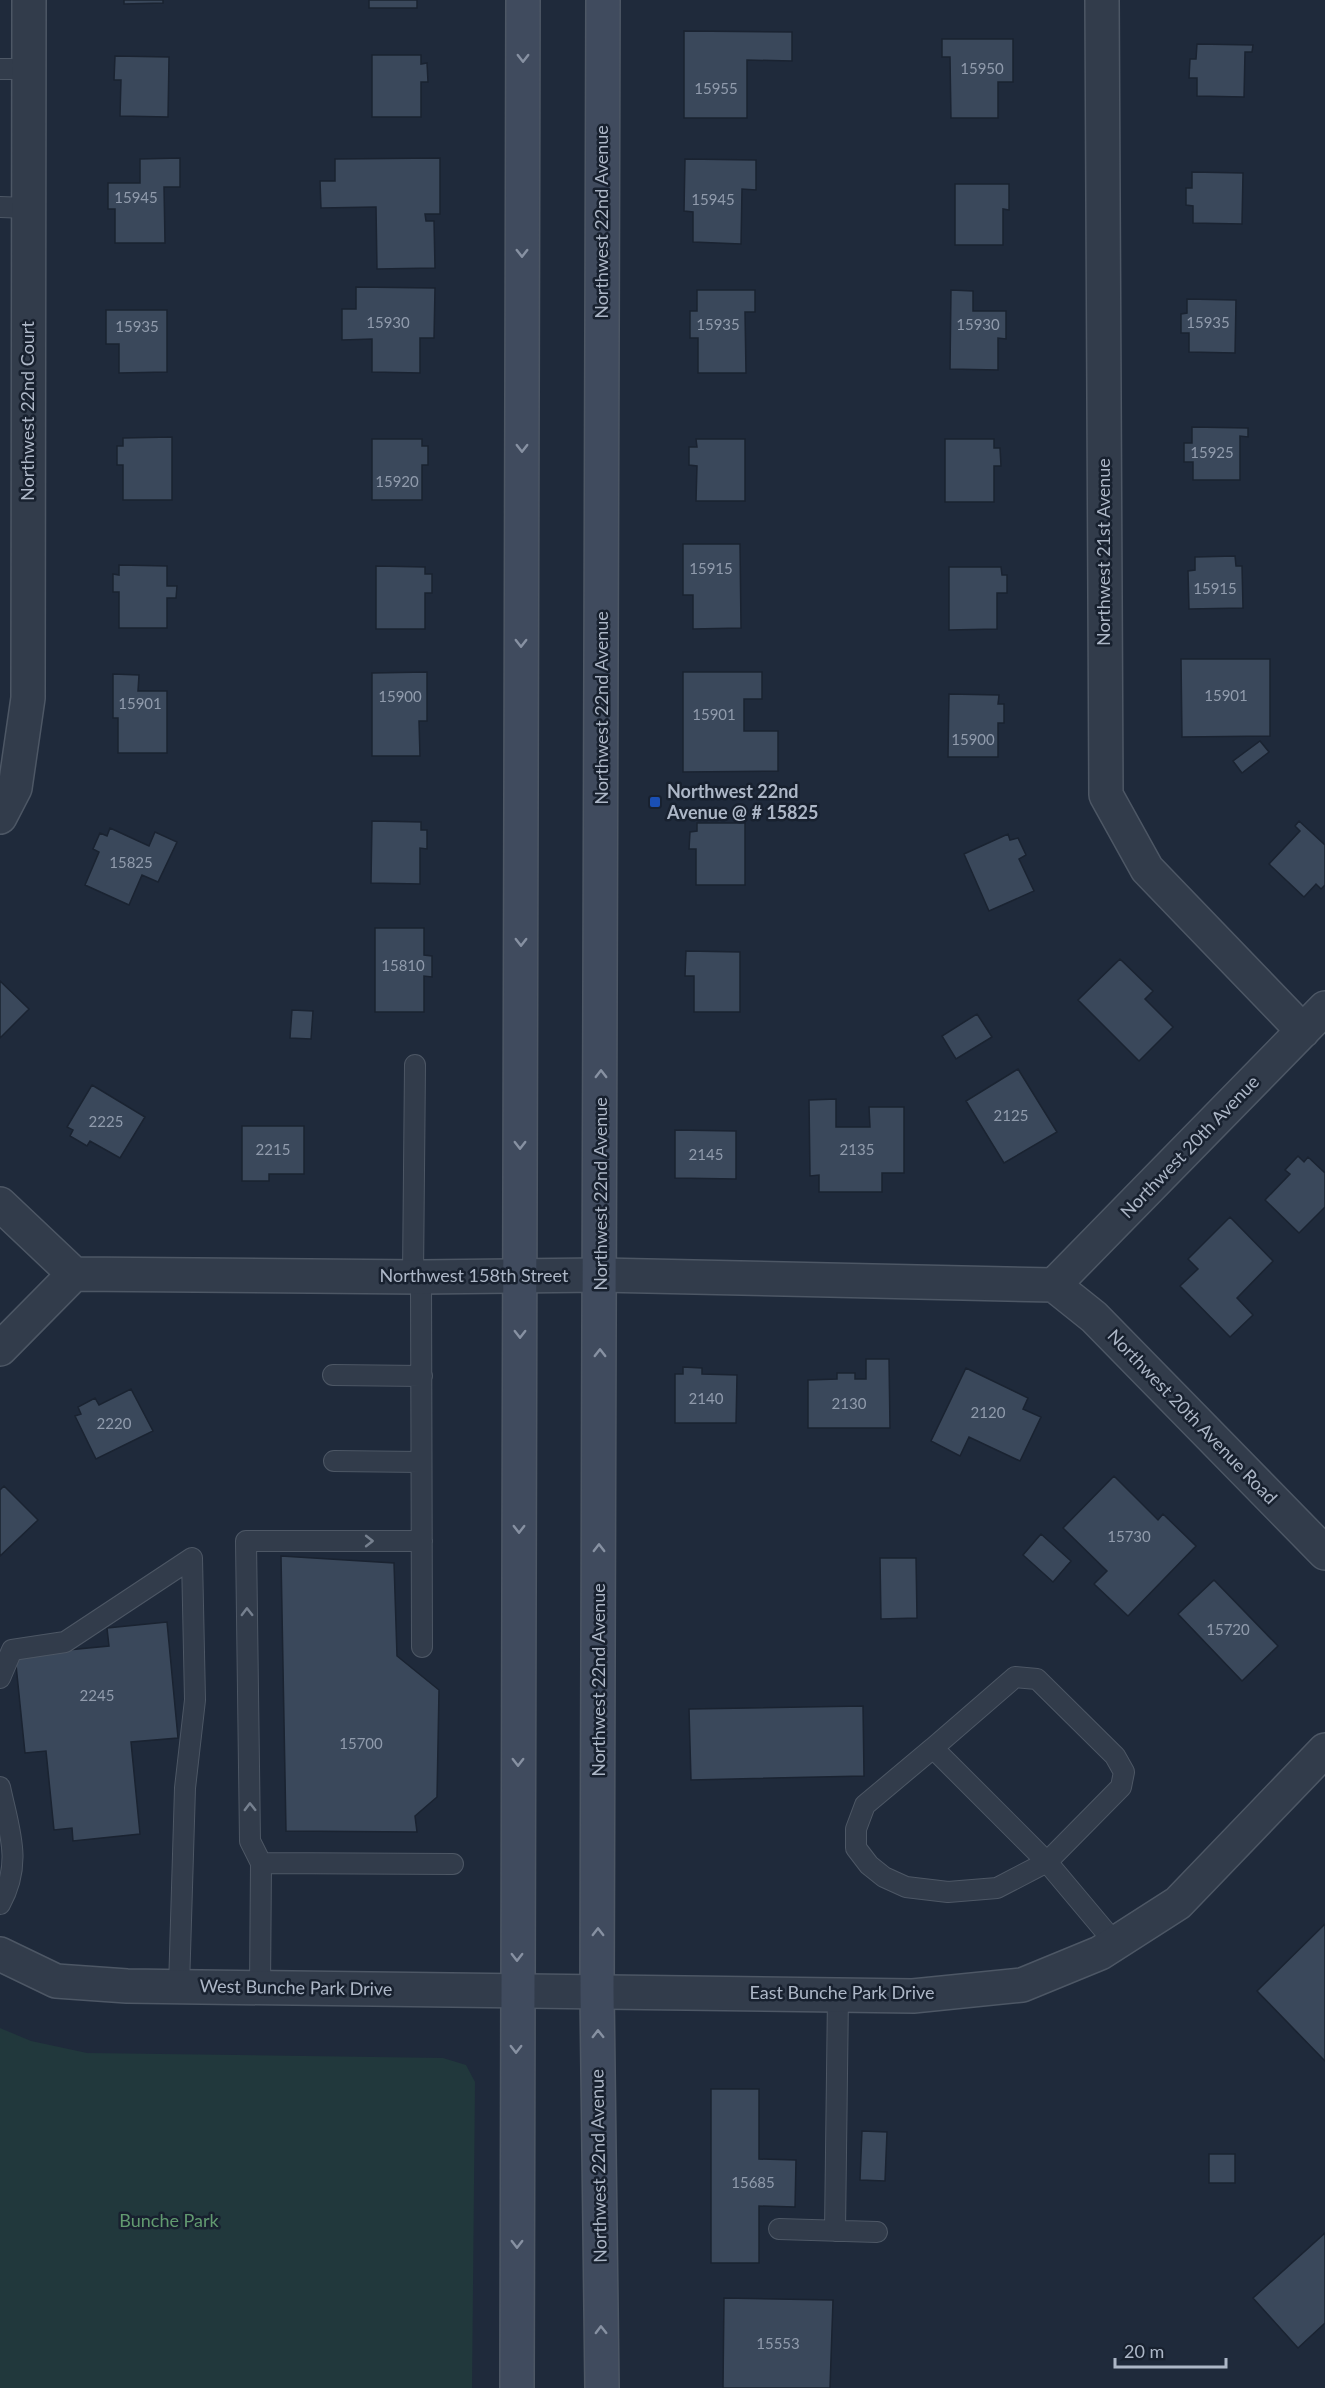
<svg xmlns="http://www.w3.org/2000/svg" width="1325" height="2388" font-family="Lato,sans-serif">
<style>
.green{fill:#21383c}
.building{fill:#3a485b;stroke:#1a2331;stroke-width:1.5}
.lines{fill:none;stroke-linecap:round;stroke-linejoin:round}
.lane-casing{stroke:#4d5765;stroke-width:22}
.street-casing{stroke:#4d5765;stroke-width:36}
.secondary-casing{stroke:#4d5765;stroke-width:36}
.lane{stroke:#323c4b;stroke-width:20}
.street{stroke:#323c4b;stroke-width:33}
.secondary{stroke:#404b5e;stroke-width:33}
.oneway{stroke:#8791a2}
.oneway2{stroke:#76808f}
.transit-dot{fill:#1a4fb4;stroke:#18212f;stroke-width:2}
.labels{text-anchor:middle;stroke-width:5;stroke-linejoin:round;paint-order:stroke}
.number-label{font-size:15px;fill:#909bac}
.street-label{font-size:18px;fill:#adb7c7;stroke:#18212f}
.poi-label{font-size:18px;font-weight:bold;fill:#adb7c7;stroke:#18212f;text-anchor:start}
.park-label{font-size:18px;fill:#629a70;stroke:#18212f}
</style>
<rect width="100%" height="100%" fill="#1f2a3b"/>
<path class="green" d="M0,2028L31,2041L87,2053L443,2058L466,2065L475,2082L472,2388H0Z"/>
<path class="building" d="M124,0H163V3L124,4Z
M369,0H417V8H369Z
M684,31L792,32V61L747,60V118H684Z
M942,39H1013V82H998V118H951L950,57H942Z
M1197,44L1253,45L1252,52H1245L1244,97L1197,96V78H1189L1190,59H1196Z
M372,55H421V64L427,63L428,82H421V117H372Z
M115,56L169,57L168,117L120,116L121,80H114Z
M180,158V187H164L165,243H115V209H108V183H140V159Z
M440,158V214H425L426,221H434L435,268L377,269L376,207L321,208L320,181H335V159Z
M685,159L756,160V190L742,189L741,244L693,242V212L684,211Z
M1192,172L1243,173L1242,224L1193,223V206L1186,205V188H1192Z
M955,184H1009V210L1003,209V245H955Z
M356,287L435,288L434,338H420V373L372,372V339L342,340V309H356Z
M697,290H755V312H745L746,373H698V338H690V311H697Z
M951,290L973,291V311H1006V339L998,338V370L950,369Z
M1187,299L1236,300L1235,353L1189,352V333H1181V314L1187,313Z
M106,310H167V372L119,373V344H106Z
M1192,427L1248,428V437L1240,436V480H1193V462H1184V443H1192Z
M172,437V500H123V465H117V446H123V438Z
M372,439H422V446H428V465H422V500H372Z
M696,439H745V501H696L697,466L689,465V447H697Z
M945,439H994V448H1000L1001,466H994V502H945Z
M683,544H740L741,628L693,629V595H683Z
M1235,556L1236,566H1242L1243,608L1189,609L1188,571L1195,570V557Z
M119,565L167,566V586H177L176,598H167V628H119V592H113V574L119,575Z
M376,566L425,567V574H432V593H425V629H376Z
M949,567H1001L1002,575H1007V593H997V629L949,630Z
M1181,659H1270V736L1182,737Z
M427,672V721H419L420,756H372V673Z
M683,672H762V699H744V731H778V771L683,772Z
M113,674L139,675L138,691H167V753H118V718H113Z
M949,694L999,695L998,704H1004V723H998V757H948Z
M1260,741L1269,752L1242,773L1233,761Z
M372,821L421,822V830H427V849L420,848V884L371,883Z
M1299,821L1325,845V885L1321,889L1316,884L1304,897L1269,864L1300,831L1295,826Z
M697,823H745V885H696V849H689L690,832L697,831Z
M110,828L149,846L155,832L177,842L158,882L142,875L129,905L85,885L99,852L93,849L100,833L107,836Z
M1008,834L1010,840L1018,838L1026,855L1019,859L1034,891L989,911L964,854Z
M375,928H424V955L432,956V977L424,976V1012H375Z
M686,951L740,952V1012H694V976H685Z
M1120,959L1153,991L1145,999L1173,1027L1139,1061L1078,1000Z
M0,981L29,1009L0,1038Z
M292,1010L313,1011L311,1039L290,1038Z
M977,1014L992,1037L956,1059L942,1036Z
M1018,1069L1057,1132L1004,1163L966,1101Z
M92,1085L145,1117L120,1158L90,1141L87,1146L70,1136L73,1130L67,1127Z
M836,1099V1127H870L869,1107H904V1173H882V1192H819V1175L810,1176L809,1100Z
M242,1126H304V1174H269V1181H242Z
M675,1130L736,1131V1179L675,1178Z
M1298,1156L1304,1162L1308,1157L1325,1173V1207L1299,1233L1265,1200L1290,1174L1285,1170Z
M1230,1217L1273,1261L1237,1298L1253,1315L1230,1337L1180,1286L1198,1269L1188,1259Z
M866,1359H889L890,1428H808V1380L837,1379V1373H855V1379H866Z
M683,1367L702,1368V1374L737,1375L736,1423H675V1374H683Z
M966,1368L1028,1398L1023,1409L1041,1417L1020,1461L969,1437L960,1456L931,1441Z
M131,1389L153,1431L96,1459L75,1416L81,1414L78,1407L95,1398L99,1405Z
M1114,1476L1158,1520L1163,1514L1196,1546L1128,1616L1094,1584L1107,1571L1063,1528Z
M4,1486L38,1520L0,1556V1490Z
M1041,1534L1071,1561L1053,1582L1023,1555Z
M281,1556L394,1563L397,1656L439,1690L437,1797L415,1816L417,1832L286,1831Z
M880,1558H916L917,1618L881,1619Z
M1214,1580L1278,1646L1242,1681L1178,1614Z
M167,1622L178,1738L131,1742L140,1834L73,1841L72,1828L54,1830L46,1751L25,1753L15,1655L109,1646L107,1628Z
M863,1706L864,1776L691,1780L689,1709Z
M1325,1924V2061L1257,1991Z
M711,2089H759V2159L796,2160L795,2207L759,2206V2263H711Z
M862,2131L887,2132L885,2181L860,2180Z
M1209,2154H1235V2183H1209Z
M1325,2233V2323L1298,2348L1253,2298Z
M724,2298L833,2300L830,2388H723Z"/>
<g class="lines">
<g class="lane-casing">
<path id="lane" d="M0,69H29
M0,207L28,208
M413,1277L415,1065
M421,1277L422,1647
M333,1375L422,1376
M334,1461L421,1462
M0,1678L12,1650L65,1642L192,1558L195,1700L185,1788L179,1987
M933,1748L1015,1677L1037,1679L1115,1756L1124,1772L1121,1787L1047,1862L997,1888L948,1892L906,1887L884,1877L869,1865L856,1848V1829L865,1805L933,1748L1047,1862L1115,1943
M0,1787C9,1830 23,1863 0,1904
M261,1863L250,1841L246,1541H422
M260,1988L261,1863L453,1864
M779,2229L877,2232
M835,2231L838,1995"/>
</g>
<g class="street-casing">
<path id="street" d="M1102,0L1106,795L1147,869L1303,1031
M0,817L15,788L28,698L29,0
M0,1204L74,1274
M74,1274L421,1277L601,1275L1054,1285
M1054,1285L1325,1008
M1054,1285L1094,1317L1325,1553
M0,1349L74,1274
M0,1954L56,1981L127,1986L913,1996L1022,1985L1100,1953L1178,1903L1325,1750"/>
</g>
<g class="secondary-casing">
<path id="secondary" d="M517,2388L523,0
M602,2388L597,1991L603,0"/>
</g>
<use href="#lane" class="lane"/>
<use href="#street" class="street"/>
<use href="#secondary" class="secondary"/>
</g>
<defs><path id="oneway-chevron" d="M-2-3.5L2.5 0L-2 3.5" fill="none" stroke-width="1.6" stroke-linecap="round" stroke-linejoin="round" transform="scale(1.5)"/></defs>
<g class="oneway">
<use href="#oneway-chevron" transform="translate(523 58) rotate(90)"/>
<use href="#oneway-chevron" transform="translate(522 253) rotate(90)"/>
<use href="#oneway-chevron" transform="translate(522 448) rotate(90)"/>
<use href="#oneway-chevron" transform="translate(521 643) rotate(90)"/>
<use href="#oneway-chevron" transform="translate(521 942) rotate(90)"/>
<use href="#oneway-chevron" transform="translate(601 1074) rotate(-90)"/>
<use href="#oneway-chevron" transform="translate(520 1145) rotate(90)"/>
<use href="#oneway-chevron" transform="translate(520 1334) rotate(90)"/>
<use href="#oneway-chevron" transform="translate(600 1353) rotate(-90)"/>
<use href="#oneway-chevron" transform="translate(519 1529) rotate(90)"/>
<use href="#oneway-chevron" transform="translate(599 1548) rotate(-90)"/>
<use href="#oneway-chevron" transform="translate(518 1762) rotate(90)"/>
<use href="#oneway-chevron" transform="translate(598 1932) rotate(-90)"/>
<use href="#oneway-chevron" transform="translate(517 1957) rotate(90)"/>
<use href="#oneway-chevron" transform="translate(598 2034) rotate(-91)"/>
<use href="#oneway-chevron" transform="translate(516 2049) rotate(90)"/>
<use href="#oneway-chevron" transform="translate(517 2244) rotate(90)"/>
<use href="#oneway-chevron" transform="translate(601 2330) rotate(-91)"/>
</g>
<g class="oneway2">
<use href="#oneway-chevron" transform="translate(369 1541)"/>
<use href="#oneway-chevron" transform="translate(247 1612) rotate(-91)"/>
<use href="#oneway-chevron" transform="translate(250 1807) rotate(-91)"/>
</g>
<rect class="transit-dot" x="649" y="796" width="12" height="12" rx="3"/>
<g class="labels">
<g class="number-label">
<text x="982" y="74">15950</text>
<text x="716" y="94">15955</text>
<text x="136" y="203">15945</text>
<text x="713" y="205">15945</text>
<text x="388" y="328">15930</text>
<text x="1208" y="328">15935</text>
<text x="718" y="330">15935</text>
<text x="978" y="330">15930</text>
<text x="137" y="332">15935</text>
<text x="1212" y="458">15925</text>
<text x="397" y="487">15920</text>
<text x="711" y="574">15915</text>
<text x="1215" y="594">15915</text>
<text x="1226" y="701">15901</text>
<text x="400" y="702">15900</text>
<text x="140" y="709">15901</text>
<text x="714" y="720">15901</text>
<text x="973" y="745">15900</text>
<text x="131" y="868">15825</text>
<text x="403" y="971">15810</text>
<text x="1011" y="1121">2125</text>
<text x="106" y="1127">2225</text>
<text x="273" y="1155">2215</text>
<text x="857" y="1155">2135</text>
<text x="706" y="1160">2145</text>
<text x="706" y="1404">2140</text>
<text x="849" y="1409">2130</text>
<text x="988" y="1418">2120</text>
<text x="114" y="1429">2220</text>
<text x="1129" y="1542">15730</text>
<text x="1228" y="1635">15720</text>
<text x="97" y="1701">2245</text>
<text x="361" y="1749">15700</text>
<text x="753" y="2188">15685</text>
<text x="778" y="2349">15553</text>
</g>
<g class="street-label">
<text transform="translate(602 222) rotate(-90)" y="6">Northwest 22nd Avenue</text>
<text transform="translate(28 411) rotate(-90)" y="6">Northwest 22nd Court</text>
<text transform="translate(1104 552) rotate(-90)" y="6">Northwest 21st Avenue</text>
<text transform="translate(602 708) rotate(-90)" y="6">Northwest 22nd Avenue</text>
<text transform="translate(1190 1147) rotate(-46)" y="6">Northwest 20th Avenue</text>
<text transform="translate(601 1194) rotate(-90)" y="6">Northwest 22nd Avenue</text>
<text x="474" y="1282">Northwest 158th Street</text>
<text transform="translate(1192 1417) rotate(46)" y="6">Northwest 20th Avenue Road</text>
<text transform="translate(599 1680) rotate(-90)" y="6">Northwest 22nd Avenue</text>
<text transform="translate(296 1988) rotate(1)" y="6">West Bunche Park Drive</text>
<text x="842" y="1999">East Bunche Park Drive</text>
<text transform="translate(599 2166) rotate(-91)" y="6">Northwest 22nd Avenue</text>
</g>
<g class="poi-label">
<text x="667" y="798">Northwest 22nd<tspan x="667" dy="21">Avenue @ # 15825</tspan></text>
</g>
<g class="park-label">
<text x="169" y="2227">Bunche Park</text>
</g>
</g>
<path d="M1115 2358v9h111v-9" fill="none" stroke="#adb7c7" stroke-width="3"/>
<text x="1124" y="2358" font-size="18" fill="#adb7c7" stroke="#18212f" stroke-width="4.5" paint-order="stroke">20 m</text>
</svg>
